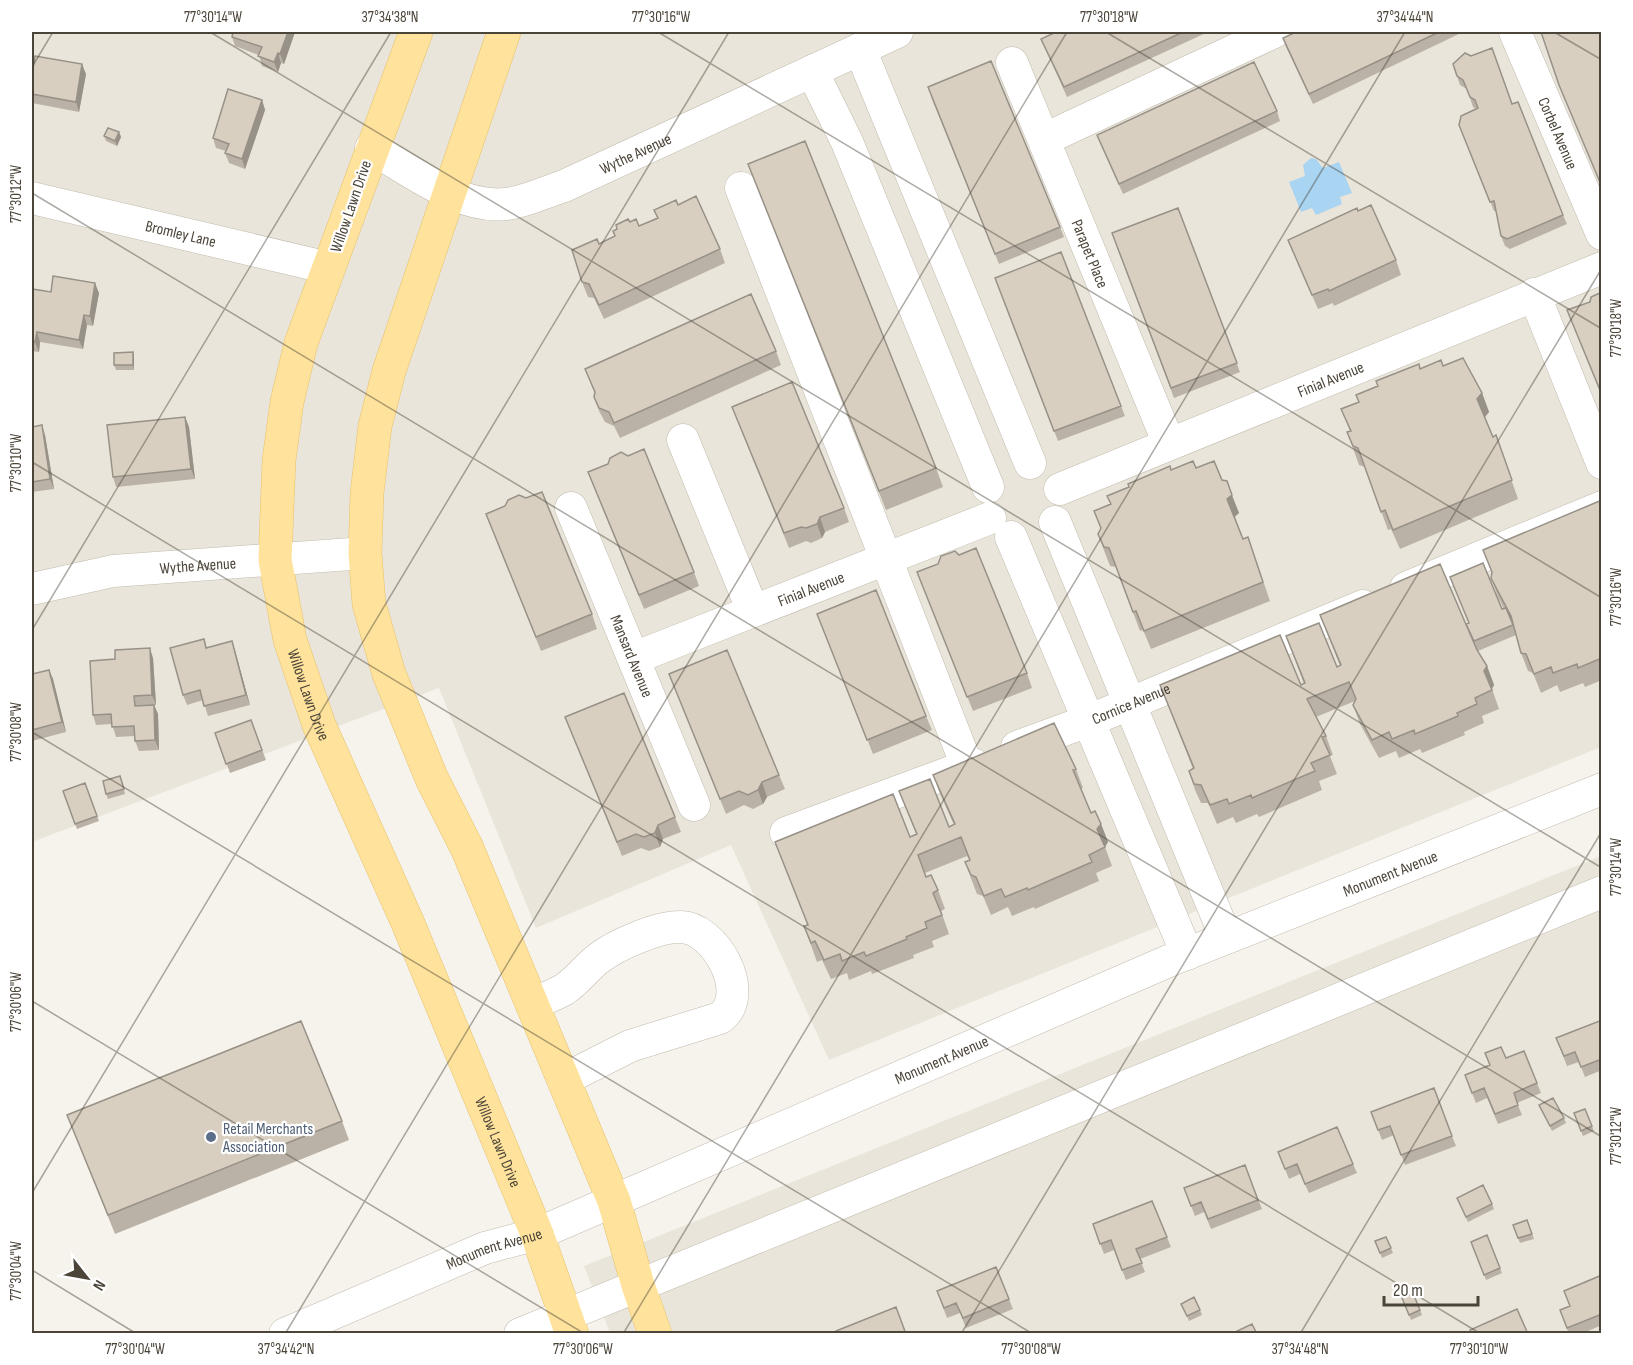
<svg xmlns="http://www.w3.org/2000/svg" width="1633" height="1365" font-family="'Sofia Sans Condensed',sans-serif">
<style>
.residential{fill:#eae5da}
.water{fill:#a9d4f2}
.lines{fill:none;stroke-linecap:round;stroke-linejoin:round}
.minor-casing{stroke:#c2bbae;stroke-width:33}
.major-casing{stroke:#e6c16a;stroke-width:34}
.minor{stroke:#fff;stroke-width:32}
.major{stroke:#ffe39c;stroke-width:33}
.wall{fill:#bab2a6}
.shaded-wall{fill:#979187}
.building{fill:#d8cfc1;stroke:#979187;stroke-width:1.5}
.ticks{fill:none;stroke:#4b4439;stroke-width:1.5;stroke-opacity:0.45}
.service-dot{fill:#5c6f8a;stroke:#fff;stroke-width:2}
.labels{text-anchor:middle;stroke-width:4.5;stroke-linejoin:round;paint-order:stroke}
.street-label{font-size:16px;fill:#4b4439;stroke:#fff}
.service-label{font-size:16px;fill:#4e5e75;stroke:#fff;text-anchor:start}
.neatline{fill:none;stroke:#4b4439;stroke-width:2}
.ticks-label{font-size:15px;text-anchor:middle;fill:#4b4439}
</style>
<rect width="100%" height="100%" fill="#f6f3ec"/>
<path class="residential" d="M32,32H1601V747L829,1060L731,845L536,928L439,688L32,842Z
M1601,856V1333H610L584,1266Z"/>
<path class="water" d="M1311,158L1316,159L1323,168L1339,162L1352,193L1340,197L1342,204L1316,215L1312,208L1301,212L1289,182L1305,176L1303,165Z"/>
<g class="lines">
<g class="minor-casing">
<g id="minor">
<path id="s1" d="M1515,32L1602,234"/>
<path d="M860,49L1030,463"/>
<path id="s2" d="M1012,63L1169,444"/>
<path d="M812,71L847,142L988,487"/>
<path d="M1045,139L1274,32"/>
<path id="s3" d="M371,148C410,170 459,209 506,204C525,202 545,192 564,186L897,32"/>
<path d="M741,188L967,766"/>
<path id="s4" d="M32,198L329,268"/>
<path d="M1534,294L1602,463"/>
<path d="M683,440L753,611"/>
<path id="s5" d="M1060,489L1602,268"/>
<path id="s6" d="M571,508L694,805"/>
<path d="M1055,522L1226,938"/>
<path d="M1011,537L1187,954"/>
<path d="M1406,588L1602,507"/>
<path id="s7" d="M32,589L113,571L365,553"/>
<path id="s8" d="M634,658L990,518"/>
<path id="s9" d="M1017,747L1088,721L1363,606"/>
<path d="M786,833L973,764"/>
<path d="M532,1004C543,999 555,995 565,989C578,980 587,967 599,958C616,945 657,927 679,927C714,925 753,994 720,1018L630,1046L563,1080"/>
<path id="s10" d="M285,1334L485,1248L537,1234L1171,960L1602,789"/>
<path d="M520,1334L1602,892"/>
</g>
</g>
<g class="major-casing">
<g id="major">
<path id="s11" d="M416,32L301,343L287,402L279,460L275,560L290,640L319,725L407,921L537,1234L572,1334"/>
<path d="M504,32L389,371L375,426L367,493L365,553L369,604L389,674L432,779L467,848L614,1201L638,1285L655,1334"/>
</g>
</g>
<use href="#minor" class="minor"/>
<use href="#major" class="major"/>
</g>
<path class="wall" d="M233,32H295L284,64L281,63L278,72L262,66L259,55L235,46L232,37Z
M1056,32H1208L1067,97L1045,48L1041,39Z
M1296,32H1463L1313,104L1286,47L1283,38Z
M1453,64L1512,104L1563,215L1567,224L1510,249L1505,246L1501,236L1496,211H1494L1459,125L1476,109L1473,107L1467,89L1460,85Z
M86,74L79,112L32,103V75Z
M931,97L1060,227L1064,237L999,264Z
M262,100L265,110L245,169L229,163L225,153L226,151L216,148L213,138Z
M1277,111L1280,121L1123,194L1097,135Z
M119,132L121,137L117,146L106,141L104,136Z
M748,164L936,468L943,487L886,510Z
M678,205L720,249L725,263L604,319L594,298L588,297L582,282L599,244L615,237L613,231L630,222L639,226L657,218L654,210Z
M1178,208L1240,372L1174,398L1112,233Z
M1358,211L1396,260L1401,275L1334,306L1333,303L1318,309L1294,254L1288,240Z
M1061,252L1125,416L1058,441L995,278Z
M32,289L51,292L99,293L93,326L87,325L83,349L40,342L39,352L32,351Z
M1602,292V397L1567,310L1590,302Z
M776,351L781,365L620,438L614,426L605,422L599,411L594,397L595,394L585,369Z
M133,352L134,357V370H116L114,365Z
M1443,366L1482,393L1489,412L1485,417L1493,437L1496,435L1518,499L1400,549L1391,529L1388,530L1365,467L1359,465L1354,451L1347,432L1350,431L1341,409L1359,402L1420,369Z
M732,407L844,508L849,522L825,532L822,538L811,543L806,541L789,548Z
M185,417L189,427L195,479L116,487L113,477Z
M32,427L45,435L54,489L32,492Z
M608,464L694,572L699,586L644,609L588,472Z
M1196,468L1222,480L1239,513L1235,517L1243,539L1248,537L1270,601L1151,649L1143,630L1140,631L1116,567L1110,566L1105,553L1098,534L1101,529L1094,511L1110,504L1171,470Z
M1602,500V680L1585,687L1583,683L1560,692L1557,685L1541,693L1533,673L1528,671L1521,653L1516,635L1478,651L1487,666L1494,685L1492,689L1499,709L1482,716L1484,723L1464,732L1465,735L1422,753L1420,749L1399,758L1396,751L1379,758L1360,724L1353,705L1355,701L1316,717L1326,736L1333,755L1330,756L1337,774L1319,781L1322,790L1259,817L1257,814L1236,823L1233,817L1217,824L1208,803H1201L1195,790L1189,771L1193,769L1160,685H1301L1304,684L1286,636L1337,667L1340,666L1320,615L1466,624L1504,609L1498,597L1491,578L1492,573L1483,550Z
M486,514L592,614L597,629L541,651Z
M917,572L1027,673L1032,688L973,711Z
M817,614L926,716L932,730L873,754Z
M204,639L207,648L232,641L235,651L250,705L208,716L203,700L187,705L183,695Z
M153,658L156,705H154L158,714L159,750L139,751L135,741V736L116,737L112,724L96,725L93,715Z
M49,670L53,679L66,732L32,741V674Z
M669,674L779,775L785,789L767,797L763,804L753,809L744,805L726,814Z
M565,717L675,817L681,832L663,839L660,847L649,851L641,848L622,856Z
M251,720L266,760L230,773L215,733Z
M1076,769L1083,788L1080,789L1091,813L1101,824L1108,842L1105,847L1112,866L1096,873L1099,881L1035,909L1034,907L1012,916L1008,907L991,915L983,896L977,894L972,881L965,862L969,860L967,856L925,873L926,877L938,890L945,909L941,911L949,934L932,941L934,947L913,955L914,958L872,974L871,971L849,980L847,973L831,979L822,960L817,962L804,926L808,925L775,842L910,837L916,834L899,791L949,827L954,825L940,794L933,775Z
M122,781L125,794L108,799L106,794Z
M85,783L99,821L77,829L63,791Z
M1602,1020V1070L1585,1077L1579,1062L1567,1066L1556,1038Z
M1506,1058L1537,1083L1541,1093L1517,1103L1522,1115L1498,1124L1487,1098L1476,1103L1465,1075Z
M1539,1105L1564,1118L1566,1123L1552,1131Z
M1585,1109L1594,1131L1583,1136L1574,1113Z
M1371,1112L1452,1136L1456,1146L1405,1165L1394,1135L1382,1140Z
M67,1115L342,1121L349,1140L115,1234Z
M1278,1152L1353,1164L1357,1173L1309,1193L1300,1174L1289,1179Z
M1245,1165L1262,1209L1211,1229L1204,1212L1195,1216L1184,1188Z
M1457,1198L1492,1204L1494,1209L1468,1222Z
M1152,1201L1171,1247L1140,1259L1145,1272L1126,1280L1114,1250L1104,1254L1093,1224Z
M1527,1220L1534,1239L1520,1243L1513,1225Z
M1487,1235L1502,1273L1486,1280L1471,1242Z
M1386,1237L1393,1253L1382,1258L1375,1241Z
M996,1267L1013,1309L966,1328L960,1313L947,1318L937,1291Z
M1602,1275V1325L1581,1334H1569L1560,1310L1570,1306L1564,1291Z
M1413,1293L1422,1315L1411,1320L1402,1298Z
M1181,1304L1200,1310L1202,1315L1189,1321Z"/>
<path class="shaded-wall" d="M288,32H295L284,64L280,54Z
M278,53L281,63L278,72L274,62Z
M82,64L86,74L79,112L76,102Z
M262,100L265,110L245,169L242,159Z
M119,132L121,137L117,146L115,141Z
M95,283L99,293L93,326L90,316Z
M84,315L87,325L83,349L79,340Z
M37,332L40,342L39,352L35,342Z
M133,352L134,357V370L133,365Z
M1482,393L1489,412L1484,418L1477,399Z
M185,417L189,427L195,479L191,469Z
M42,425L45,435L54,489L50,479Z
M1232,495L1239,513L1234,517L1227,499Z
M820,517L825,532L822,538L817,524Z
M232,641L235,651L250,705L246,695Z
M150,648L153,658L156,705L152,695Z
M1487,666L1494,685L1491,690L1484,671Z
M49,670L53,679L66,732L62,722Z
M154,705L158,714L159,750L155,740Z
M762,782L767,797L763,804L758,790Z
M1101,824L1108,842L1104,848L1097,829Z
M658,825L663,839L660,847L655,833Z"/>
<path class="building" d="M233,32H288L280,54L278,53L274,62L258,56L262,47L232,37Z
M1056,32H1183L1064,87L1041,39Z
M1296,32H1439L1309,94L1283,38Z
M1541,32H1602V187L1559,85Z
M1492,48L1512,104L1518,102L1563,215L1507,239L1501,236L1494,201L1490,202L1459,125L1461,116L1478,108L1475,100L1470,97L1463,80L1457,76L1453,64L1465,53L1471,56Z
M35,56L82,64L76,102L32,94V75Z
M991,61L1060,227L995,254L928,87Z
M1254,62L1277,111L1119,184L1097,135Z
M228,89L262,100L242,159L225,153L229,144L213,138Z
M108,128L119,132L115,141L104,136Z
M805,141L936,468L879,491L748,164Z
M696,196L720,249L599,305L589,284L582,282L572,250L597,239L599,244L615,236L613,231L617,229L616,225L628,219L630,222L636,219L639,226L658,218L654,210L676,200L678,205Z
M1371,205L1396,260L1329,291L1328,289L1312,295L1288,240L1357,208L1358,211Z
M1178,208L1237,363L1171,388L1112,233Z
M1061,252L1121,406L1054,431L995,278Z
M53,276L95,283L90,316L84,315L79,340L37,332L35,342H32V289L51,292Z
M1602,292V395L1567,310L1590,302L1591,297Z
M751,294L776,351L614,423L609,412L599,408L594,397L595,392L585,369Z
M133,352V365H114V353Z
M1463,358L1482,393L1477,399L1493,437L1496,435L1512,480L1393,530L1385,510L1381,512L1358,448L1353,446L1347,432L1351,431L1341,409L1359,402L1356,395L1378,386L1376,381L1419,364L1420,369L1441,360L1443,366Z
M792,382L844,508L820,517L817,524L806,528L801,527L784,533L732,407Z
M185,417L191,469L113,477L107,425Z
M42,425L50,479L32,482V427Z
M644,449L694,572L639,595L588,472L608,464L610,458L621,452L628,456Z
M1193,461L1196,468L1214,461L1222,480L1227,481L1232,495L1227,499L1243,539L1248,537L1263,582L1144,631L1136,611L1133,612L1109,548L1104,547L1098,534L1101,528L1094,511L1111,504L1107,496L1129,487L1128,484L1170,466L1171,470Z
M542,492L592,614L536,637L486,514L505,506L508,500L519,495L526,498Z
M1602,500V658L1578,668L1577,664L1553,673L1551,667L1534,674L1526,654L1521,653L1511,616L1491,578L1492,572L1483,550Z
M976,548L1027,673L967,697L917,572L938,564L941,556L955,551L959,555Z
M1483,563L1502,609L1506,608L1513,625L1474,641L1466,624L1469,623L1450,577Z
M1440,564L1477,650L1487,666L1484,671L1492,690L1475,698L1477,704L1457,713L1458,716L1415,734L1414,730L1392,739L1389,732L1372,740L1353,705L1356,699L1349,682L1307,699L1326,736L1322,737L1330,755L1311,763L1315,771L1252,798L1251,795L1229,804L1227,799L1210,805L1201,785L1194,784L1189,771L1194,768L1160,685L1280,635L1301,685L1305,683L1286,636L1319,623L1337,667L1341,665L1320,615Z
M876,590L926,716L867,740L817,614Z
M204,639L206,648L232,641L246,695L204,706L200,690L183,695L170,648Z
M150,648L152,695L134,696L135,706L154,705L155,740L135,741L134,726L112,727L111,714L93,715L90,661L115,659V650Z
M727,650L779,775L762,782L758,790L748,795L739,791L720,799L669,674Z
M49,670L62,722L32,730V674Z
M624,693L675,817L658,825L655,833L644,837L636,834L617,842L565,717Z
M251,720L262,750L226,764L215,733Z
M1054,723L1076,769L1073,770L1091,813L1095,811L1101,824L1097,829L1105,847L1089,855L1092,862L1028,890L1027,888L1005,897L1001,889L984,896L976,877L971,875L965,862L970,860L961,837L918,855L926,877L931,875L938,890L933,893L942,915L925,922L927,928L906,937L907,939L866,956L864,952L842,961L840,954L824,960L815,941L811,943L804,926L808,925L775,842L893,794L910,837L917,834L899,791L930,779L949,827L955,824L933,775Z
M120,776L124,789L106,794L103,781Z
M85,783L97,816L75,824L63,791Z
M1602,1020V1059L1581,1067L1575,1052L1564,1056L1556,1038Z
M301,1021L342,1121L108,1215L67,1115Z
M1501,1047L1506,1058L1524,1051L1537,1083L1514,1093L1518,1105L1495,1114L1484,1088L1472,1093L1465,1075L1490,1065L1485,1053Z
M1434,1088L1452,1136L1401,1155L1390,1126L1378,1130L1371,1112Z
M1553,1098L1564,1118L1550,1126L1539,1105Z
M1585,1109L1592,1126L1581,1131L1574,1113Z
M1337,1127L1353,1164L1305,1184L1297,1164L1285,1169L1278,1152Z
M1245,1165L1258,1200L1208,1219L1201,1202L1191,1206L1184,1188Z
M1483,1185L1492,1204L1466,1217L1457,1198Z
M1152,1201L1167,1237L1136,1249L1142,1263L1122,1270L1111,1240L1100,1244L1093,1224Z
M1527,1220L1532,1234L1518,1238L1513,1225Z
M1487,1235L1500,1268L1484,1275L1471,1242Z
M1386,1237L1391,1248L1380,1253L1375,1241Z
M996,1267L1009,1299L963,1318L956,1303L944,1308L937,1291Z
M1602,1275V1314L1567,1328L1560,1310L1570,1306L1564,1291Z
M1413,1293L1420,1310L1409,1315L1402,1298Z
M1194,1297L1200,1310L1187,1316L1181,1304Z
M896,1307L906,1334H837L836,1331Z
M1517,1309L1528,1334H1472L1470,1330Z
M1252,1324L1257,1334H1236L1235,1332Z"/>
<path class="ticks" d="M210,32L1602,868M658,32L1602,598M1106,32L1602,329M1554,32L1602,60M32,67L53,32M32,193L1602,1137M32,462L1481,1334M32,630L391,32M32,732L1033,1334M32,1001L585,1334M32,1193L729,32M32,1270L137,1334M285,1334L1067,32M623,1334L1405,32M961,1334L1602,268M1300,1334L1602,831"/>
<circle class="service-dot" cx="211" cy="1137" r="6"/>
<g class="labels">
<g class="street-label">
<text dy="6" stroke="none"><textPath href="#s1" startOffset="110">Corbel Avenue</textPath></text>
<text dy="6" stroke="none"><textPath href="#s3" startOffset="288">Wythe Avenue</textPath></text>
<text transform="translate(350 206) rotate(-71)" y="6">Willow Lawn Drive</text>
<text dy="6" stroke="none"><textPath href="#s4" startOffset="153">Bromley Lane</textPath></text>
<text dy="6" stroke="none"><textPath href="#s2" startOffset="206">Parapet Place</textPath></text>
<text dy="6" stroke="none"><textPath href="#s5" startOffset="292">Finial Avenue</textPath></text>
<text dy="6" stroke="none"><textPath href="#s7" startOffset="168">Wythe Avenue</textPath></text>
<text dy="6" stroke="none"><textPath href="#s8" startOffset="190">Finial Avenue</textPath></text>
<text dy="6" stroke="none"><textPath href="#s6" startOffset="160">Mansard Avenue</textPath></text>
<text dy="6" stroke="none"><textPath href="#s11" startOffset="690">Willow Lawn Drive</textPath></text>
<text dy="6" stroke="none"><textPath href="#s9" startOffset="122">Cornice Avenue</textPath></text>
<text dy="6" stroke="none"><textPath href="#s10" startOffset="1198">Monument Avenue</textPath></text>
<text dy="6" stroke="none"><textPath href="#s10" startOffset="712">Monument Avenue</textPath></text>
<text dy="6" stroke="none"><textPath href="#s11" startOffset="1176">Willow Lawn Drive</textPath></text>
<text dy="6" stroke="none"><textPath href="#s10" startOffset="226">Monument Avenue</textPath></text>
</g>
<g class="service-label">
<text x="223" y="1134">Retail Merchants<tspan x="223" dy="18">Association</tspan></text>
</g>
</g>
<rect width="1633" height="1365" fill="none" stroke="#ffffff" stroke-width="66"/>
<g transform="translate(87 1278) rotate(121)" stroke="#ffffff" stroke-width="4.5" paint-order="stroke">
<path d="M0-4.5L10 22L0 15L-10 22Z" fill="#4b4439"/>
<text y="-9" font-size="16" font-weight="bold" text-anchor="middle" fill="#4b4439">N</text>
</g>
<path d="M1384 1296v9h94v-9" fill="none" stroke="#4b4439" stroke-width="3"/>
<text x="1393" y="1296" font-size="18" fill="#4b4439" stroke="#ffffff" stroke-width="4.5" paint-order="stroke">20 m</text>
<rect x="33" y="33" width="1567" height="1299" class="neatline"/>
<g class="ticks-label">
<text x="213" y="22">77°30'14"W</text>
<text x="390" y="22">37°34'38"N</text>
<text x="661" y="22">77°30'16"W</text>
<text x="1109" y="22">77°30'18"W</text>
<text x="1405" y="22">37°34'44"N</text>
<text transform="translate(16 194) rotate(-90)" y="5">77°30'12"W</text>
<text transform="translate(1616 328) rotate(-90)" y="5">77°30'18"W</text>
<text transform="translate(16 463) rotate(-90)" y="5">77°30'10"W</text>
<text transform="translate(1616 597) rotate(-90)" y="5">77°30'16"W</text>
<text transform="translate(16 732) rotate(-90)" y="5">77°30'08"W</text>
<text transform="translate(1616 867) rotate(-90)" y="5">77°30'14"W</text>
<text transform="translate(16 1002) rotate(-90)" y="5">77°30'06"W</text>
<text transform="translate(1616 1136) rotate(-90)" y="5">77°30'12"W</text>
<text transform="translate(16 1271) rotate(-90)" y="5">77°30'04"W</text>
<text x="135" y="1354">77°30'04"W</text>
<text x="286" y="1354">37°34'42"N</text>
<text x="583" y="1354">77°30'06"W</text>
<text x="1031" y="1354">77°30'08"W</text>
<text x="1300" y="1354">37°34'48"N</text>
<text x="1479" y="1354">77°30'10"W</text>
</g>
</svg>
